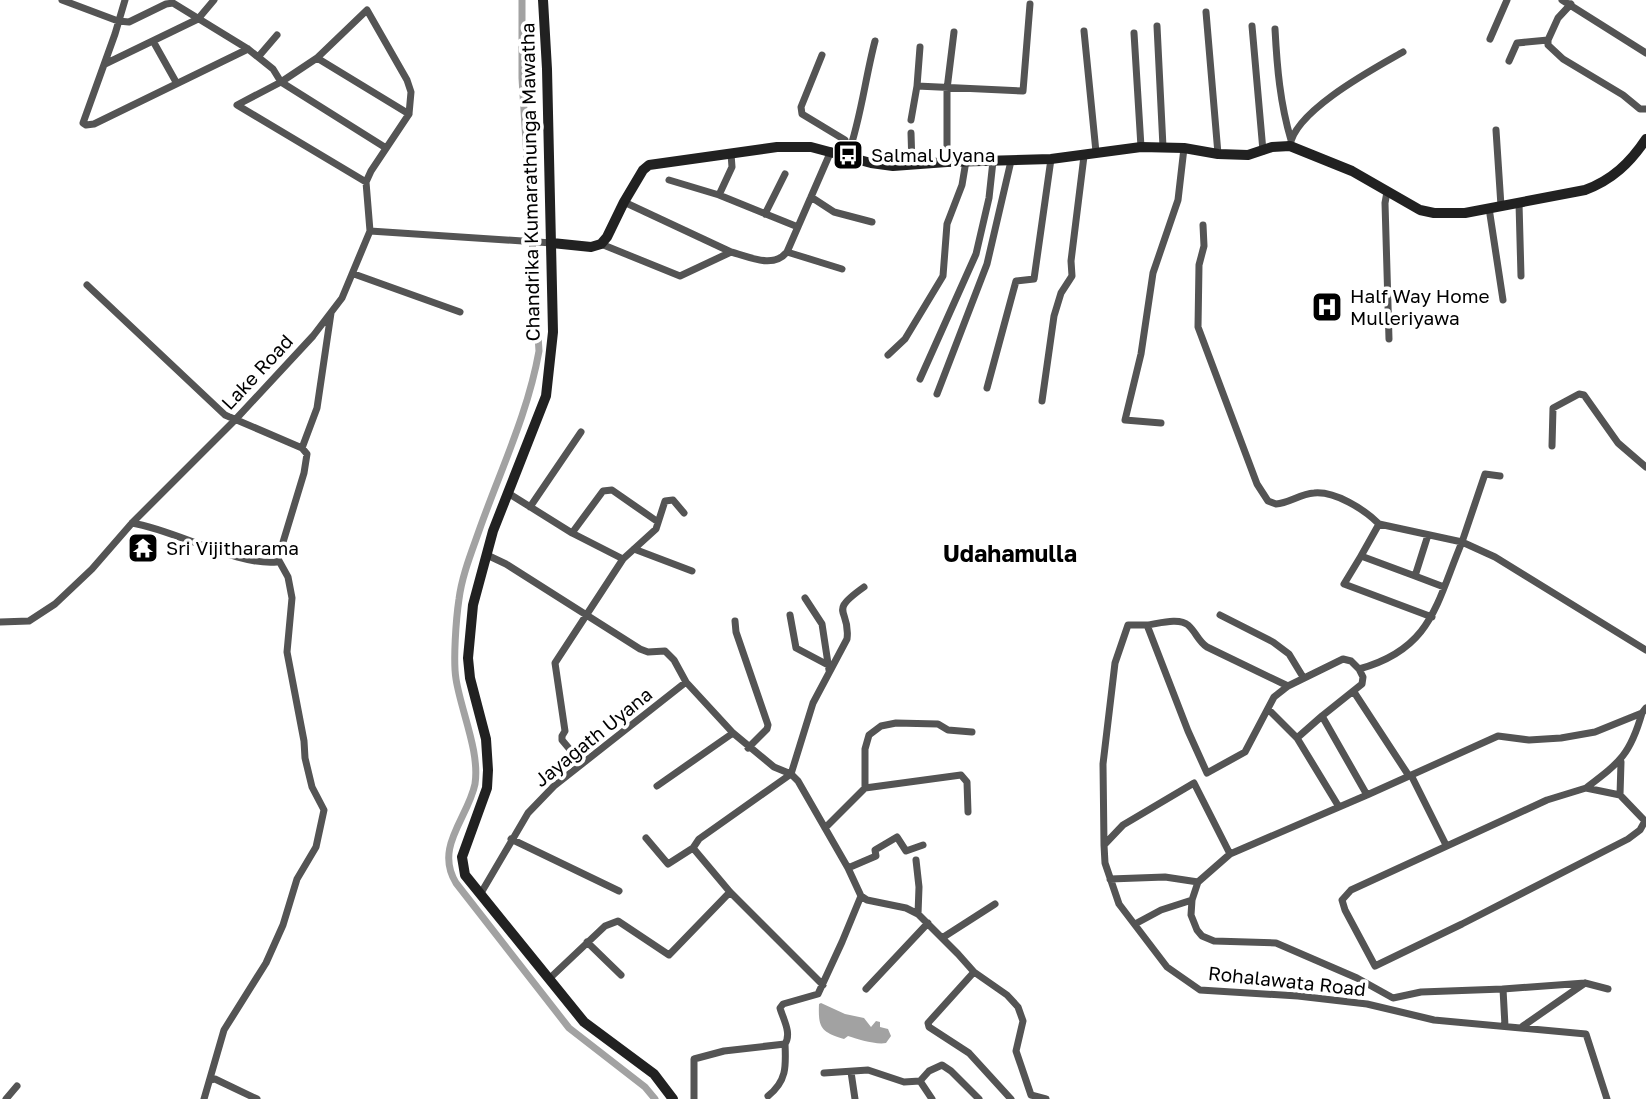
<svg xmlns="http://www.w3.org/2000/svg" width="1646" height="1099" font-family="'Golos Text',sans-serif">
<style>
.water{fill:#a2a2a2}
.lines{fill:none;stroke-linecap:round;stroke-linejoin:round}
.canal{stroke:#a2a2a2;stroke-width:7}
.street{stroke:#545454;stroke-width:7}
.secondary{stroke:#212121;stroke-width:10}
.labels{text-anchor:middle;stroke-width:7;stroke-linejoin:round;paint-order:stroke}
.poi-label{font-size:19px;fill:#000;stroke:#fff;text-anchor:start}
.street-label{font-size:19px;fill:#000;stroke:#fff}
.quarter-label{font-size:23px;font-weight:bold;fill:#000;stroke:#fff}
</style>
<rect width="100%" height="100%" fill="#fff"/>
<path class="water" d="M821,1003L845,1014L864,1018L871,1027L876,1021L880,1022V1027L888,1029L891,1036L886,1043C876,1045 857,1039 848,1036L844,1039C821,1032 818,1028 819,1004Z"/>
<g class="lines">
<path class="canal" d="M522,0V78L539,351C528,413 501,469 480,528C472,551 462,575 459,599C456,619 453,661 456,679C461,711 480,752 475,784C468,818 434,847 456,883L569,1028L645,1087L655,1099"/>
<path class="street" d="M125,0L115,34L83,123L86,125L94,124L248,49
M1562,0L1646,53
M1571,4L1558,18L1548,40V45L1563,59L1623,95L1640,109H1646
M1206,12L1218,154
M1157,26L1163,147
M1252,26L1263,151
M1275,29C1277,67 1280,103 1291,140
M1084,31L1096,152
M1134,33L1141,147
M1490,39L1507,0
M153,41L176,82
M920,47L917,86L1023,91L1030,4
M822,55L801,107L802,114L845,140L839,153
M259,56L277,35
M317,58L367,10L407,80L411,92L409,114
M1509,61L1517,43L1548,40
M105,64L198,19L214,0
M911,120L917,86
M1496,130L1501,206
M911,133L912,165
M1290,146C1294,111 1375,68 1403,52
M848,155C861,118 865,79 875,41
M947,162V89L954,32
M669,180L719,195L798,227
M366,182L237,105L281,82L386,148
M1387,192L1385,203L1389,339
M719,195L732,167L731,154
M811,197L834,212L872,222
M624,202L731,252
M1519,203L1521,276
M1489,208L1503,300
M765,214L785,174
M1203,225L1204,246L1199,265L1198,327L1257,484L1268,501L1276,504C1289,503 1300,494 1314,493C1335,491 1364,509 1379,524
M370,231L552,243
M601,244L680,276L731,252C750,257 773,269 787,252L831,151
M787,252L842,269
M354,274L460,312
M87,285L225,415L302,448L317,408L331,313
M888,355L905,339L943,276L947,224L962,185L966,161
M920,379L976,254L989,198L993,161
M987,388L1016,281L1034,279L1051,159
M937,394L987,264L1011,161
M1042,401L1054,316L1061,293L1072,276L1071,261L1084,156
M1161,423L1125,420L1141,354L1153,273L1178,200L1184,148
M1552,446L1553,408L1579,394L1584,395L1618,443L1646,467
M1500,476L1485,474L1462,542L1495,557L1646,650
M508,493L572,533L623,559L555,663L565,731L562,736V740L582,764
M530,507L581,432
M132,523C176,530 236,566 277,562L304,473L307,454L302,448
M572,533L603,491L612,490L658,522
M634,549L692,571
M487,555L506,564L640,649L648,652L665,651L674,660L686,682L733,733L774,767L791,774L798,781L848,868L861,896L867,900L906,908L918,914L958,954L974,972L1007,995L1018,1007L1023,1021L1016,1051L1031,1095L1046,1099
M1361,556L1344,584L1432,617
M623,559L656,529L665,501L673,500L684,513
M1415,576L1444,587
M805,598L822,624L829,670
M790,615L796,648L828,665
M1220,615L1273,642L1289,654L1303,677
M735,621L736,632L768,725L767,729L748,748
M0,622L29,621L55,604L92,569L132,523L235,420L313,336L342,298L370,231L366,182L371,171L409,114L317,58L281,82L273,69L248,49L173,3L166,4L129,22L118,21L62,0
M1147,625C1157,624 1179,617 1188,625C1196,632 1198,641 1207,647L1288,686
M1359,669L1363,677L1362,684L1322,716L1367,795L1498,736L1529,740L1561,738L1595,732L1642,713L1646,708
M1354,692L1409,776
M1268,709L1297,738L1339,807
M1297,738L1322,716
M1411,775L1446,845
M657,786L733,733
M865,788V749L869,735L881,726L896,723L938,724L948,730L972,732
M1586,788C1620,762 1630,755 1642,713
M1367,795L1230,854L1198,882L1192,900L1191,915L1197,930L1202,936L1214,941L1276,943L1357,978L1393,998L1421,992L1503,989L1505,1026
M1620,795L1586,788L1547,800L1351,890L1342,900L1345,910L1375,966L1462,924L1628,839L1640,830L1645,821L1620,795L1621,762
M825,828L865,788L961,775L967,782L968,812
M646,838L668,864L693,848
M511,839L619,891
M1104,845L1103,764L1115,663L1128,625H1147L1188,731L1207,773L1245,752L1274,697L1288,686L1343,659L1351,661L1359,669C1432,649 1436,604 1462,542L1379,524L1361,556L1415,576L1428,535
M1230,854L1194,783L1123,825L1104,845L1105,863L1119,904L1167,967L1200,990L1298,996L1367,1004L1434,1020L1586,1034L1607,1099
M916,860L919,887L918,914
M848,868L876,856L875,850L897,837L906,851L923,845
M1110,879L1165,877L1198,882
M481,893L528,813L554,786L686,682
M1135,924L1161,910L1192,900
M942,938L995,904
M587,942L621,975
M974,972L928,1023L929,1027L969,1053L1011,1099
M550,978L605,926L618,921L669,955L730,892
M823,985L730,892L693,848L699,839L791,774L813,703L847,639C851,608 826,614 864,587
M866,989L928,923
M1503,989L1585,983L1608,989
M1523,1026L1585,983
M851,1072L855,1099
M824,1073L868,1070L904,1082L920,1081L929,1071L942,1065L951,1071L979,1099
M210,1080L215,1079L257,1099
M920,1081L932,1099
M768,1096C787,1081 786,1066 785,1044
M6,1099L17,1086
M204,1099L224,1030L266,963L283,925L297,879L316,847L324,810L312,787L305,758L304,741L287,652L292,598L288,577L278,559
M694,1099V1059L724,1051L785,1044C792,1033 783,1019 780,1008L783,1004L818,994L842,942L861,896"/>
<path class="secondary" d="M543,0L547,69L553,332L546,396L493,531L473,605L468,658L470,678L486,739L488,770L487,788L462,857L465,875L584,1022L654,1074L673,1099
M552,243L591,247L601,244L607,237L624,202L643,170L649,165L777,147H811L871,163L893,166L947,162L1051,159L1141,147L1184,148L1218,154L1248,155L1272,147L1290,146L1352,171L1420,210L1434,213H1465L1585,190C1612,180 1630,163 1646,139"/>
</g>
<defs>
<g id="bus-square" transform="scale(1.575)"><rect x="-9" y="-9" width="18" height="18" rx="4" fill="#000" stroke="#fff"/><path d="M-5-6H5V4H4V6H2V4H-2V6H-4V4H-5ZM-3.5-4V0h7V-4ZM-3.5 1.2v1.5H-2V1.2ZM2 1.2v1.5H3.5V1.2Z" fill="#fff"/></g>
<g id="hospital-square" transform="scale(1.575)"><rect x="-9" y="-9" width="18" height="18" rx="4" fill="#000" stroke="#fff"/><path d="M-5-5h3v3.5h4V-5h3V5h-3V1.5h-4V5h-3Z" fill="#fff"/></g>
<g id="temple-square" transform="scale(1.575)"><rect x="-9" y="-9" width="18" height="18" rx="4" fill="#000" stroke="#fff"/><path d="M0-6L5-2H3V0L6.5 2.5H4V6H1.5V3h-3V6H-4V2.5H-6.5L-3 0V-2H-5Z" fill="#fff"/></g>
</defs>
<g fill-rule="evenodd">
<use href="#bus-square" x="848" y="155"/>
<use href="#hospital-square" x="1327" y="307"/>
<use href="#temple-square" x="143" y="548"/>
</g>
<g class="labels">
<g class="poi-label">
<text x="871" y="162">Salmal Uyana</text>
<text x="1350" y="303">Half Way Home<tspan x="1350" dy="22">Mulleriyawa</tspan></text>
<text x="166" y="555">Sri Vijitharama</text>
</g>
<g class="street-label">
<text transform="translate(530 182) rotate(-91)" y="7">Chandrika Kumarathunga Mawatha</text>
<text transform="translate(257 372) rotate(-47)" y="7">Lake Road</text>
<text transform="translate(593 737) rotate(-39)" y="7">Jayagath Uyana</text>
<text transform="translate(1287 981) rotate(6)" y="7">Rohalawata Road</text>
</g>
<g class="quarter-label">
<text x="1010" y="562">Udahamulla</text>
</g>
</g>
</svg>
